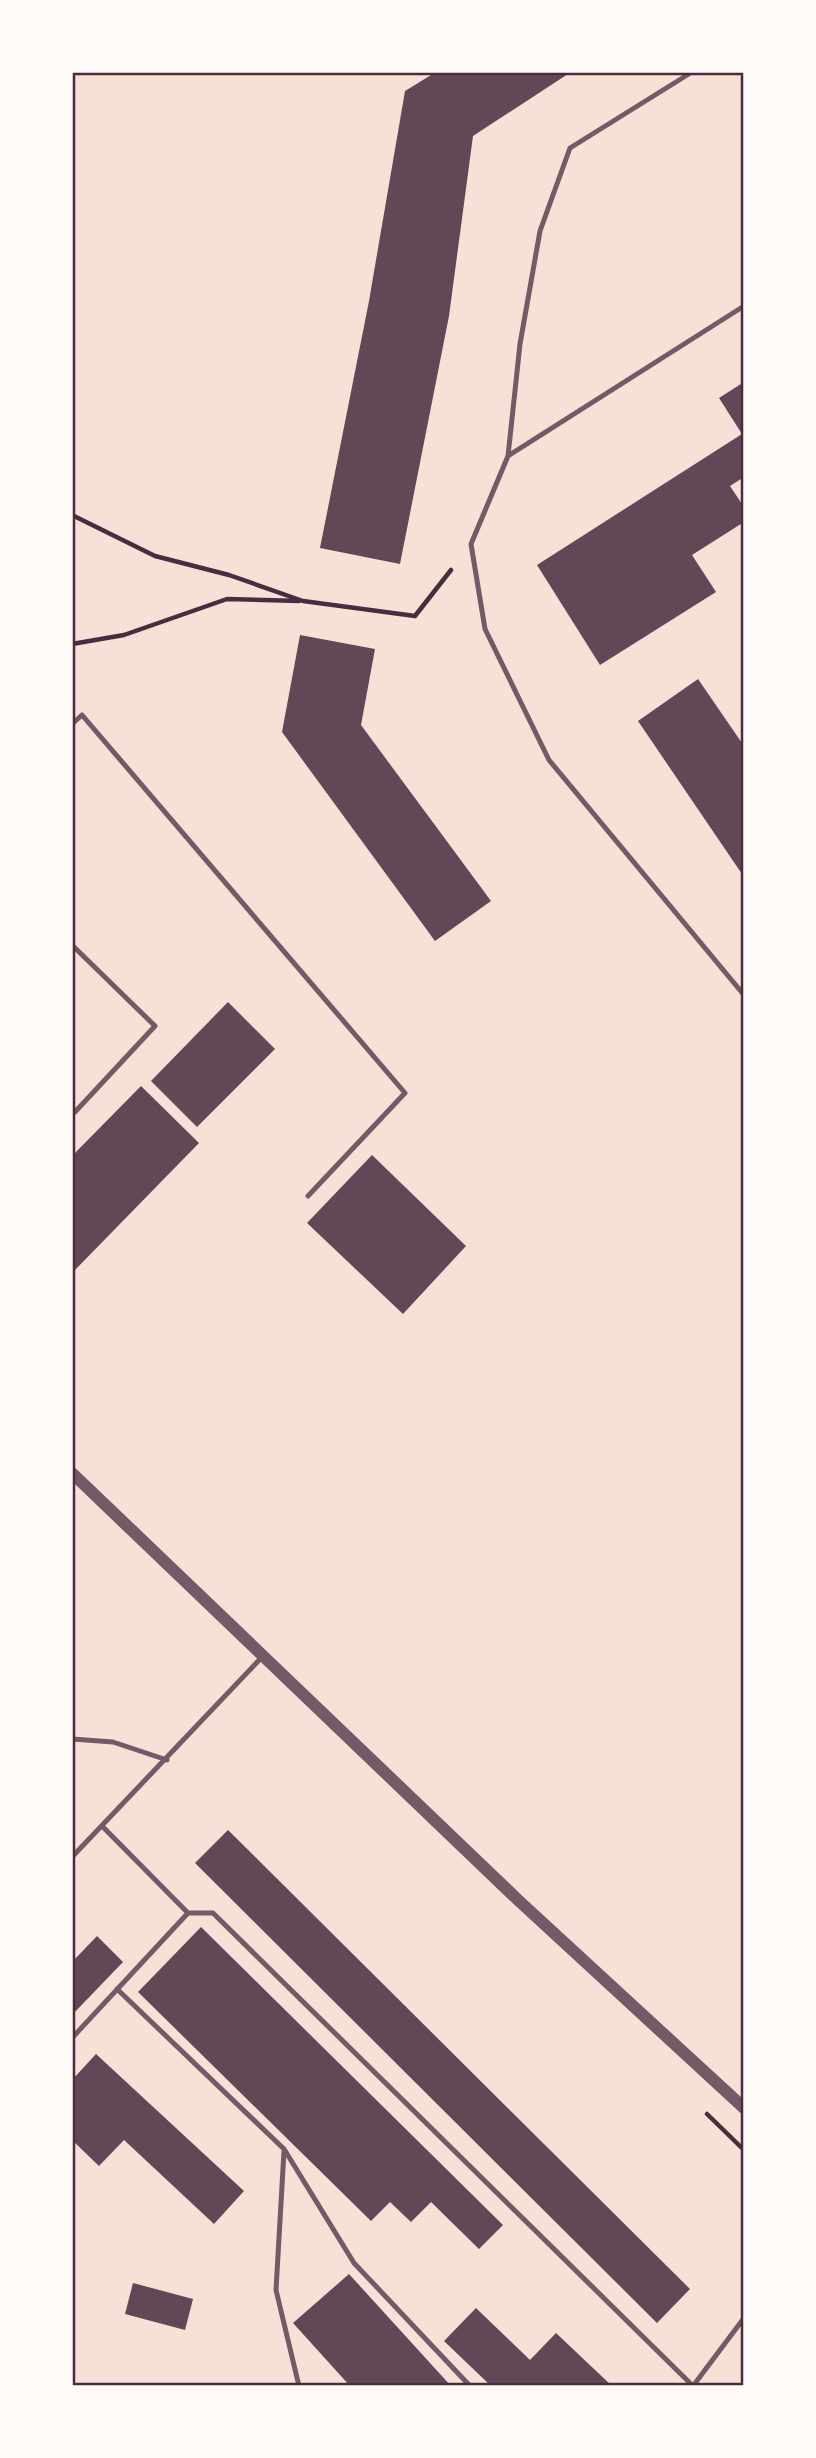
<svg xmlns="http://www.w3.org/2000/svg" width="816" height="2458" font-family="'PT Sans Narrow',sans-serif">
<style>
.building{fill:#644757}
.lines{fill:none;stroke-linecap:round;stroke-linejoin:round}
.path{stroke:#4a2c40;stroke-width:4.5}
.service{stroke:#755966;stroke-width:5}
.tertiary{stroke:#755966;stroke-width:12}
.neatline{fill:none;stroke:#4a2c40;stroke-width:2.5}
</style>
<rect width="100%" height="100%" fill="#f7e1d7"/>
<path class="building" d="M436,72H571L473,136L449,316L400,564L320,548L369,301L405,91Z
M744,382V477L730,486L744,507V522L692,555L716,592L600,665L537,565L742,434L719,398Z
M300,635L375,649L361,725L491,901L435,941L282,732Z
M698,679L744,746V877L638,721Z
M228,1002L275,1049L197,1127L151,1081Z
M141,1086L199,1143L75,1270L72,1266V1156Z
M372,1155L466,1246L403,1314L307,1223Z
M228,1830L690,2289L657,2323L195,1863Z
M201,1927L503,2225L479,2249L431,2202L411,2222L390,2202L371,2221L138,1992Z
M97,1936L123,1962L72,2015V1962Z
M96,2054L244,2191L214,2224L124,2140L99,2166L72,2140V2080Z
M349,2274L451,2386H350L293,2323Z
M133,2283L193,2299L185,2330L125,2314Z
M476,2308L530,2360L556,2333L612,2386H491L444,2341Z"/>
<g class="lines">
<path class="path" d="M72,515L155,556L229,575L303,601L415,616L451,570
M72,644L124,635L227,599L299,601
M707,2114L744,2150"/>
<path class="service" d="M744,306L508,456L471,544L485,629L549,760L744,995
M508,456L520,344L540,231L570,148L692,72
M72,724L82,715L405,1093L308,1196
M72,945L155,1026L75,1112L72,1109
M72,1739L113,1742L167,1760
M102,1826L188,1913H213L693,2386
M72,1857L263,1656
M117,1989L284,2149L354,2263L470,2386
M72,2038L188,1913
M284,2151L276,2290L299,2386
M693,2386L744,2318"/>
<path class="tertiary" d="M72,1473L518,1900L744,2108"/>
</g>
<rect width="816" height="2458" fill="none" stroke="#fffaf5" stroke-width="147"/>
<rect x="74" y="74" width="668" height="2310" class="neatline"/>
</svg>
